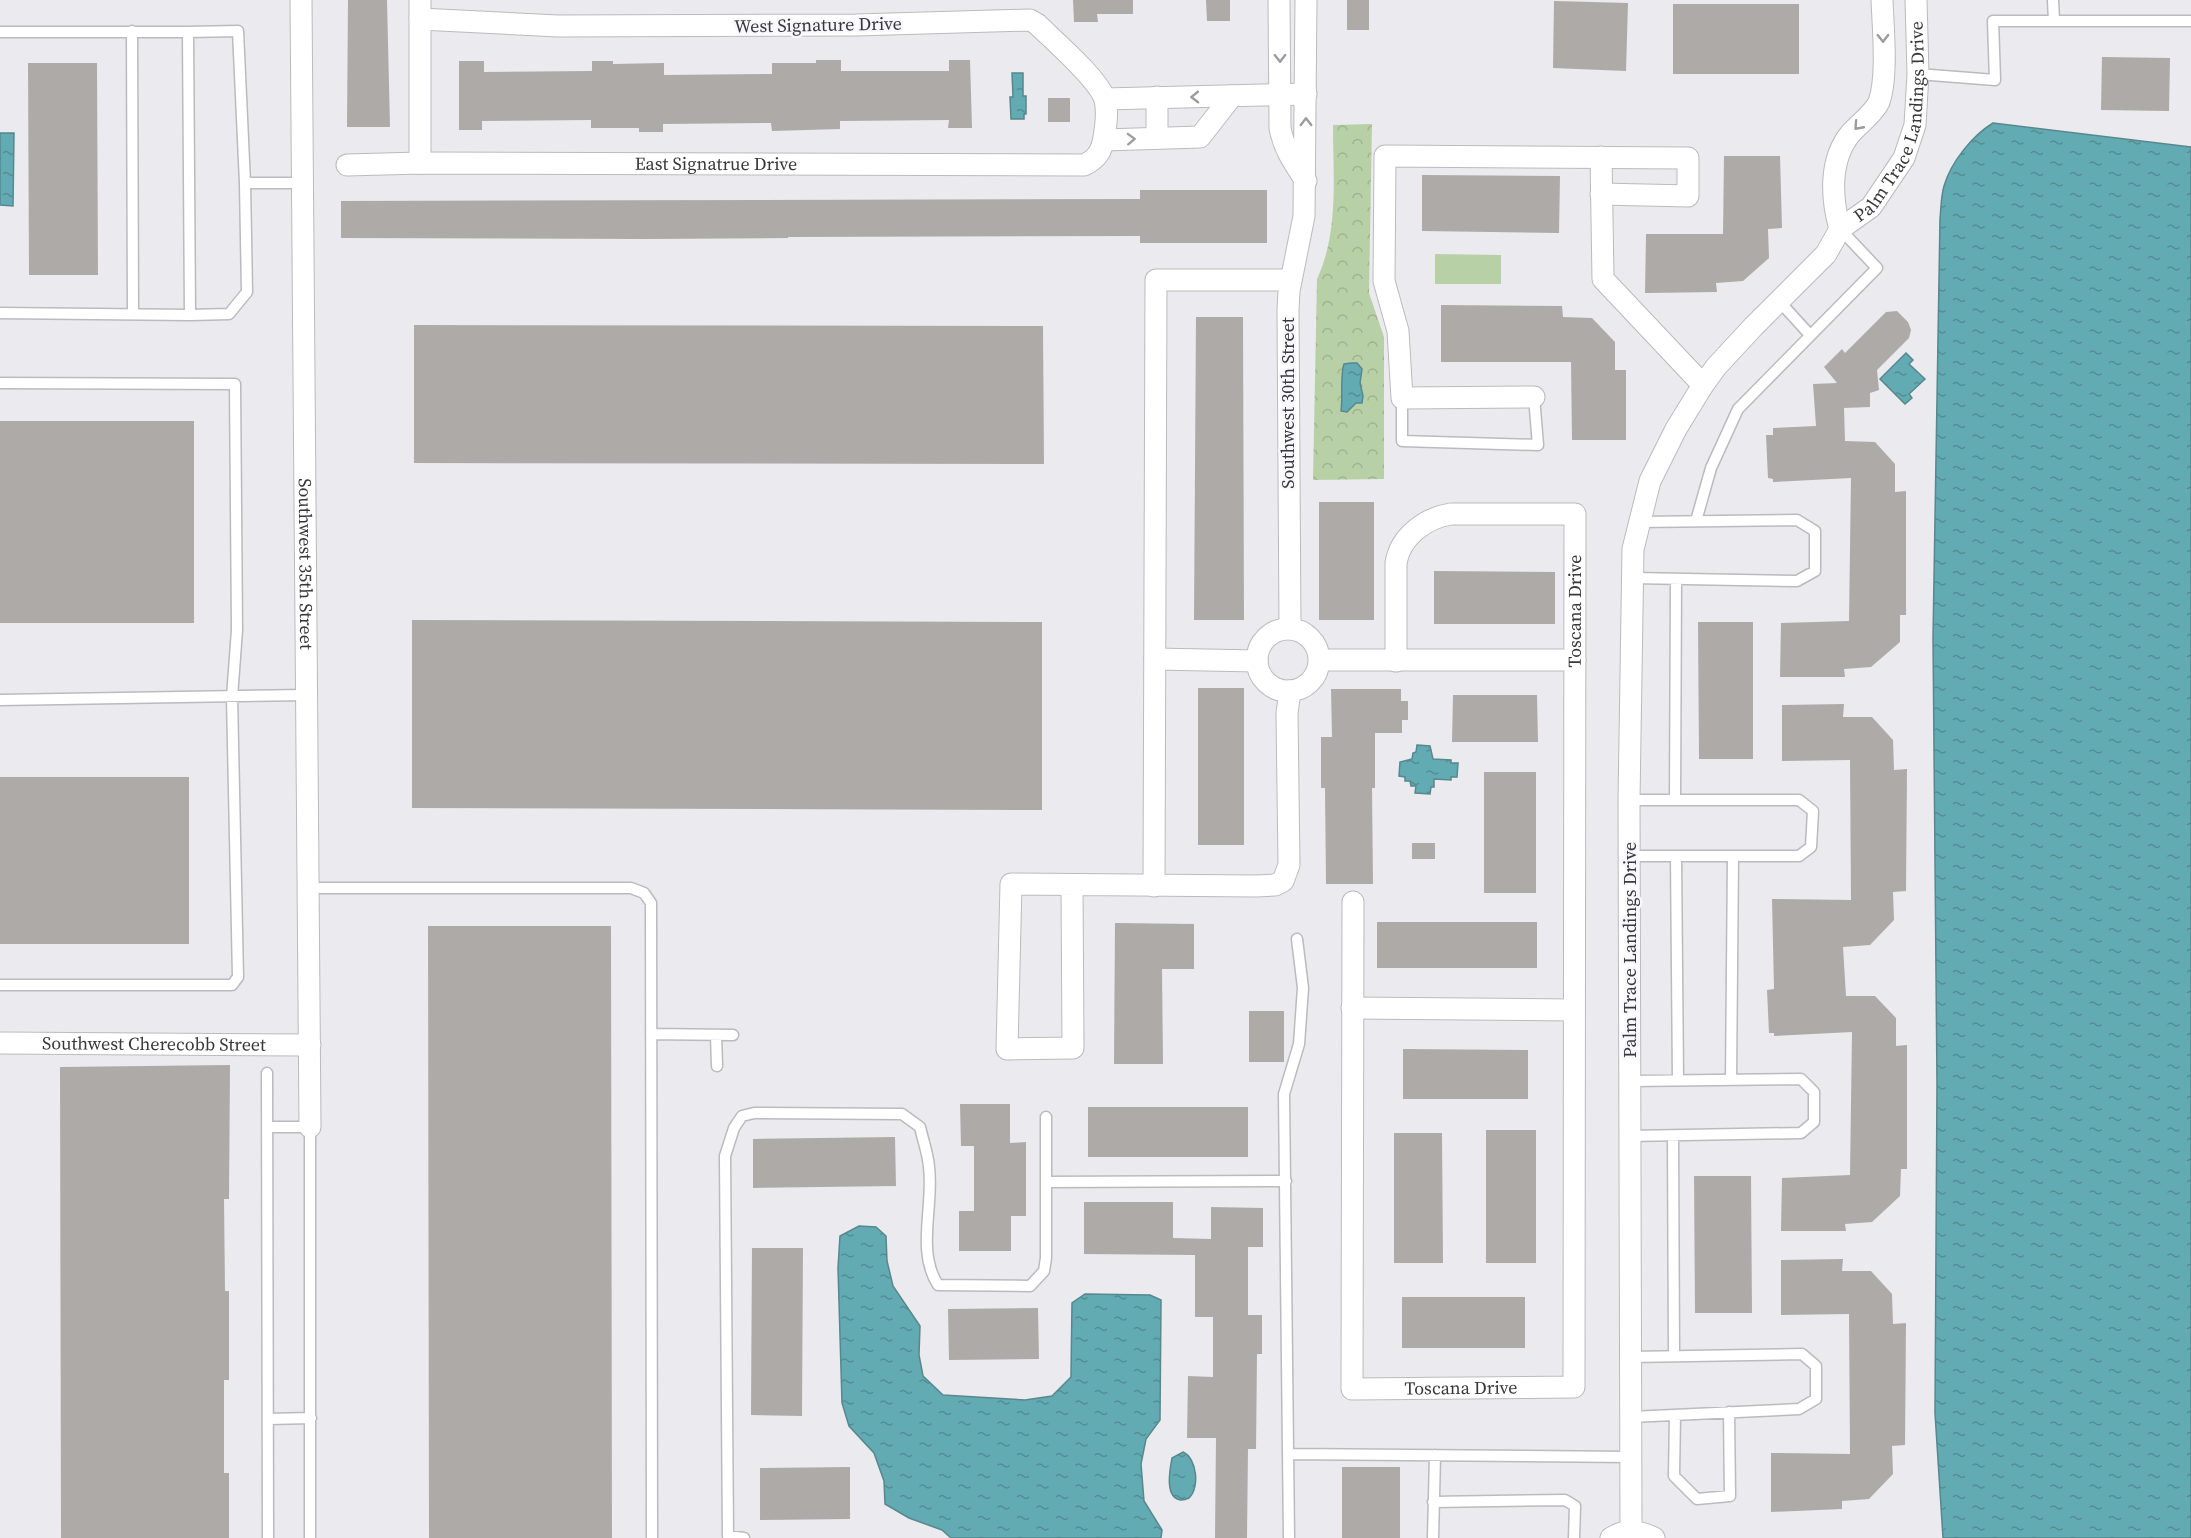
<svg xmlns="http://www.w3.org/2000/svg" width="2191" height="1538" font-family="'Source Serif 4',serif">
<style>
.park{fill:url(#park-crowns)}
.pitch{fill:#b8d0a6}
.water{fill:url(#water-ripples);stroke:#56888e;stroke-width:1.5}
.building{fill:#aeaaa7}
.lines{fill:none;stroke-linecap:round;stroke-linejoin:round}
.lane-casing{stroke:#bbbabf;stroke-width:13}
.street-casing{stroke:#bbbabf;stroke-width:23}
.lane{stroke:#fff;stroke-width:10}
.street{stroke:#fff;stroke-width:21}
.oneway{stroke:#9c9c9c}
.labels{text-anchor:middle;stroke-width:5;stroke-linejoin:round;paint-order:stroke}
.street-label{font-size:18px;fill:#383839;stroke:#f8f7fc}
</style>
<defs>
<pattern id="park-crowns" width="20" height="18" patternUnits="userSpaceOnUse" patternTransform="scale(1.5)"><rect width="20" height="18" fill="#b8d0a6"/><path d="M2 6a3 3 0 1 1 6 0M12 15a3 3 0 1 1 6 0" fill="none" stroke="#9fb390"/></pattern>
<pattern id="water-ripples" width="26" height="14" patternUnits="userSpaceOnUse" patternTransform="scale(1.5)"><rect width="26" height="14" fill="#63abb3"/><path d="M2 4q2-2 4 0t4 0M15 11q2-2 4 0t4 0" fill="none" stroke="#538c93"/></pattern>
</defs>
<rect width="100%" height="100%" fill="#ebeaee"/>
<path class="park" d="M1372,124L1369,293L1384,337V479L1313,480L1317,279C1339,232 1333,177 1333,125Z"/>
<path class="pitch" d="M1435,254L1501,255V284H1435Z"/>
<path class="water" d="M1012,73H1023V96H1026V114H1024V119H1011L1010,97H1013Z
M1993,123L2191,147V1538H1943L1935,1413L1937,1084L1933,638L1940,219C1941,209 1941,196 1944,186C1951,162 1972,136 1993,123Z
M0,133H14L13,206L0,205Z
M1906,353L1913,360L1909,364L1925,379L1909,394L1912,398L1905,404L1880,379Z
M1351,363H1357L1362,369L1360,383L1363,396L1362,403H1356L1347,412L1341,411C1343,398 1340,374 1344,364Z
M1417,745L1430,746L1433,759L1451,760V763H1458L1457,777H1451V780L1434,779V787H1431L1430,794L1415,793L1416,786H1411L1410,781H1405V777L1399,776L1400,762L1412,759L1413,753L1416,752Z
M859,1226L876,1227L886,1236L887,1261L893,1286L920,1326L919,1355L923,1376L943,1395L1025,1400L1052,1396L1071,1377L1072,1303L1085,1294L1150,1295L1161,1300L1160,1420L1146,1439L1141,1464L1144,1501L1162,1530L1161,1538H951L942,1530L909,1518L885,1504L884,1481L874,1453L849,1426L842,1403L838,1268L840,1236Z
M1183,1452C1197,1458 1200,1488 1189,1498C1187,1499 1183,1500 1181,1500C1164,1498 1170,1469 1172,1458Z"/>
<path class="building" d="M348,0H387L390,127H347Z
M1073,0H1133V14H1097L1098,22H1074Z
M1206,0H1230V21H1207Z
M1347,0H1369V30H1347Z
M1554,1L1628,3L1626,71L1553,68Z
M1673,4H1799V74H1673Z
M2102,57L2170,58L2169,111L2101,110Z
M816,60H841V71H949V60H970L972,128H948L949,120L840,121V129L772,131L771,123L663,124V132H639V128H591V120L482,121V130H459V61H484V72L592,71V61H613V64L664,63V75L772,74V63H816Z
M28,63H97L98,275H29Z
M1048,98H1070V122H1048Z
M1724,156H1780L1782,228L1768,229L1769,258L1743,281L1716,283L1717,292L1645,293L1646,234H1723Z
M1422,175L1560,176L1559,233L1422,231Z
M1140,190H1267V243H1140V236L788,237V238L648,239L341,238V201L1140,199Z
M1441,305L1562,306L1563,317L1592,318L1615,342V370H1626V440H1572L1571,362H1441Z
M1897,311L1908,322L1911,330L1909,338L1877,370L1879,390L1870,393V407L1844,408L1845,441L1875,442L1895,464V492L1906,491V615H1900V642L1871,667L1844,669L1845,677H1780L1781,623L1849,621L1851,478L1773,482V479L1768,478L1766,435H1773V428L1816,426L1813,384L1837,383L1824,367L1842,349L1845,353L1886,312Z
M1196,317H1243L1244,620H1194Z
M414,325L1043,326L1044,464L414,463Z
M0,421H194V623H0Z
M1319,502H1374V620H1319Z
M1434,571L1555,572V624H1434Z
M412,620L1042,622V810L412,808Z
M1698,622H1753V759H1699Z
M1198,688H1244V845H1198Z
M1331,689H1401V701H1408V720H1402V733H1375V788H1372L1373,884H1326L1325,788H1321V737H1332Z
M1453,695H1537L1538,742H1452Z
M1844,704L1843,717H1872L1893,740L1894,770L1907,769L1906,891L1893,892L1894,920L1870,945L1843,947L1846,996H1875L1896,1018V1046L1907,1045V1169H1901L1900,1196L1872,1222L1845,1224L1846,1231H1781L1782,1178L1850,1175L1852,1032L1774,1036V1033H1769L1767,990L1774,989L1772,899L1851,900L1850,760L1782,761V705Z
M1484,772H1536V893H1484Z
M0,777H189V944H0Z
M1412,843H1435V859H1412Z
M1377,922H1537V968H1377Z
M1115,923L1194,924V969H1162L1163,1064H1114Z
M428,926H611L612,1538H429Z
M1249,1011H1284V1062H1249Z
M1403,1049L1528,1050V1099H1403Z
M230,1065L229,1199H224L225,1291H229V1380H224V1473H229V1538H61L60,1067Z
M960,1104H1010V1143L1026,1142V1216H1011V1251H959V1211H974V1146H961Z
M1088,1107H1248V1157H1088Z
M1486,1130H1536V1263H1486Z
M1394,1133H1442L1443,1263H1394Z
M895,1137L896,1186L753,1188V1139Z
M1694,1176H1751L1752,1313H1695Z
M1084,1202H1173V1238L1211,1239V1207L1263,1208V1247H1248V1315H1262V1354H1257L1256,1449H1248L1247,1538H1215L1216,1438H1187L1188,1376L1213,1377V1317H1195V1255L1084,1254Z
M752,1248H803L802,1416L751,1415Z
M1843,1259L1842,1271H1871L1892,1294L1893,1324L1906,1323L1905,1445L1892,1446L1893,1474L1869,1499L1842,1501V1509L1771,1512V1453L1850,1454L1849,1314L1781,1315V1260Z
M1402,1297H1525V1348H1402Z
M1038,1308L1039,1359L949,1360L948,1309Z
M850,1467V1519L760,1520V1468Z
M1342,1467H1400V1538H1342Z"/>
<g class="lines">
<g class="lane-casing">
<path id="lane" d="M2053,0L2054,21
M132,31L133,314
M0,32H188
M1918,74L1995,80L1993,21H2191
M245,183L247,292L229,314L190,315L188,32L238,31L245,183H302
M1779,301L1810,335
M0,313L190,315
M0,383L235,384L237,630L232,697L238,977L232,985H0
M1402,398V441L1538,445L1534,397
M1696,521L1711,468L1738,409L1877,268L1840,229
M1633,578L1797,581L1815,571V531L1797,520L1640,522
M0,700L307,695
M1629,800H1799L1813,811L1811,847L1799,856H1629
M1675,800L1676,579
M1676,856L1678,1080
M308,888H631L644,893L651,903L652,1538
M651,1034L733,1035
M716,1035L717,1066
M267,1073L268,1538
M1731,1080L1733,856
M1630,1081L1801,1079L1814,1092V1122L1801,1133L1630,1136
M267,1127H310V1538
M1673,1136L1674,1355
M1046,1182L1286,1181
M1675,1415L1674,1476L1697,1499L1730,1496L1729,1412
M1631,1417L1799,1409L1816,1399V1366L1802,1354L1631,1357
M268,1419L311,1418
M1289,1454L1631,1457
M1433,1502L1565,1500L1575,1506L1574,1538
M744,1538L728,1536L725,1156L734,1128L742,1116L754,1113L902,1114L920,1127C923,1140 928,1154 929,1167C934,1206 916,1251 938,1285L1030,1286L1044,1271L1046,1258V1117
M1289,1538L1284,1094L1299,1044L1303,988L1297,939
M1433,1538L1435,1455"/>
</g>
<g class="street-casing">
<g id="street">
<path id="s1" d="M301,0L310,1127"/>
<path d="M420,0V163"/>
<path d="M1279,0L1280,128C1284,149 1294,163 1306,181"/>
<path d="M1157,97V138"/>
<path d="M1105,99L1306,94"/>
<path d="M1104,140L1200,137L1232,96"/>
<path d="M1601,157L1603,279L1703,385"/>
<path id="s2" d="M347,165L420,163L1084,165C1097,159 1102,151 1104,137C1106,125 1108,112 1105,100C1100,80 1053,40 1037,24L1030,20L856,25L558,26L420,19"/>
<path d="M1840,229C1831,198 1829,159 1851,133C1859,124 1874,113 1879,102C1888,77 1883,27 1882,0"/>
<path d="M1534,397L1402,398L1398,331L1384,281L1385,156L1688,158V196L1601,194"/>
<path d="M1290,628L1288,310L1289,291L1304,216L1306,0"/>
<circle cx="1288" cy="660" r="31"/>
<path d="M1155,659L1257,661"/>
<path d="M1320,660H1575"/>
<path d="M1072,885L1073,1048L1007,1049L1011,884L1256,886L1275,885L1283,881L1289,865L1287,713L1290,691"/>
<path d="M1154,886L1156,280H1291"/>
<path id="s3" d="M1353,902L1352,1389L1574,1387L1575,514H1451C1425,518 1400,537 1396,563V661"/>
<path d="M1352,1008L1574,1010"/>
<path id="s4" d="M0,1043L310,1045"/>
<path id="s5" d="M1631,1531L1629,800L1633,549L1650,481L1676,429L1703,385L1716,367L1753,327L1826,254L1840,229L1871,207L1904,158L1915,125L1918,74L1916,0"/>
<path d="M1611,1538C1626,1529 1638,1530 1654,1538"/>
</g>
</g>
<use href="#lane" class="lane"/>
<use href="#street" class="street"/>
</g>
<defs><path id="oneway-chevron" d="M-2-3.5L2.5 0L-2 3.5" fill="none" stroke-width="1.6" stroke-linecap="round" stroke-linejoin="round" transform="scale(1.5)"/></defs>
<g class="oneway">
<use href="#oneway-chevron" transform="translate(1883 38) rotate(89)"/>
<use href="#oneway-chevron" transform="translate(1280 58) rotate(89)"/>
<use href="#oneway-chevron" transform="translate(1195 97) rotate(179)"/>
<use href="#oneway-chevron" transform="translate(1306 122) rotate(-90)"/>
<use href="#oneway-chevron" transform="translate(1858 126) rotate(132)"/>
<use href="#oneway-chevron" transform="translate(1131 139) rotate(-2)"/>
</g>
<g class="labels">
<g class="street-label">
<text transform="translate(818 25) rotate(-1)" y="6">West Signature Drive</text>
<text dy="6" stroke="none"><textPath href="#s5" startOffset="1498">Palm Trace Landings Drive</textPath></text>
<text dy="6" stroke="none"><textPath href="#s2" startOffset="369">East Signatrue Drive</textPath></text>
<text transform="translate(1288 403) rotate(-90)" y="6">Southwest 30th Street</text>
<text dy="6" stroke="none"><textPath href="#s1" startOffset="564">Southwest 35th Street</textPath></text>
<text dy="6" stroke="none"><textPath href="#s3" startOffset="1485">Toscana Drive</textPath></text>
<text transform="translate(1630 950) rotate(-90)" y="6">Palm Trace Landings Drive</text>
<text dy="6" stroke="none"><textPath href="#s4" startOffset="154">Southwest Cherecobb Street</textPath></text>
<text dy="6" stroke="none"><textPath href="#s3" startOffset="596">Toscana Drive</textPath></text>
</g>
</g>
</svg>
